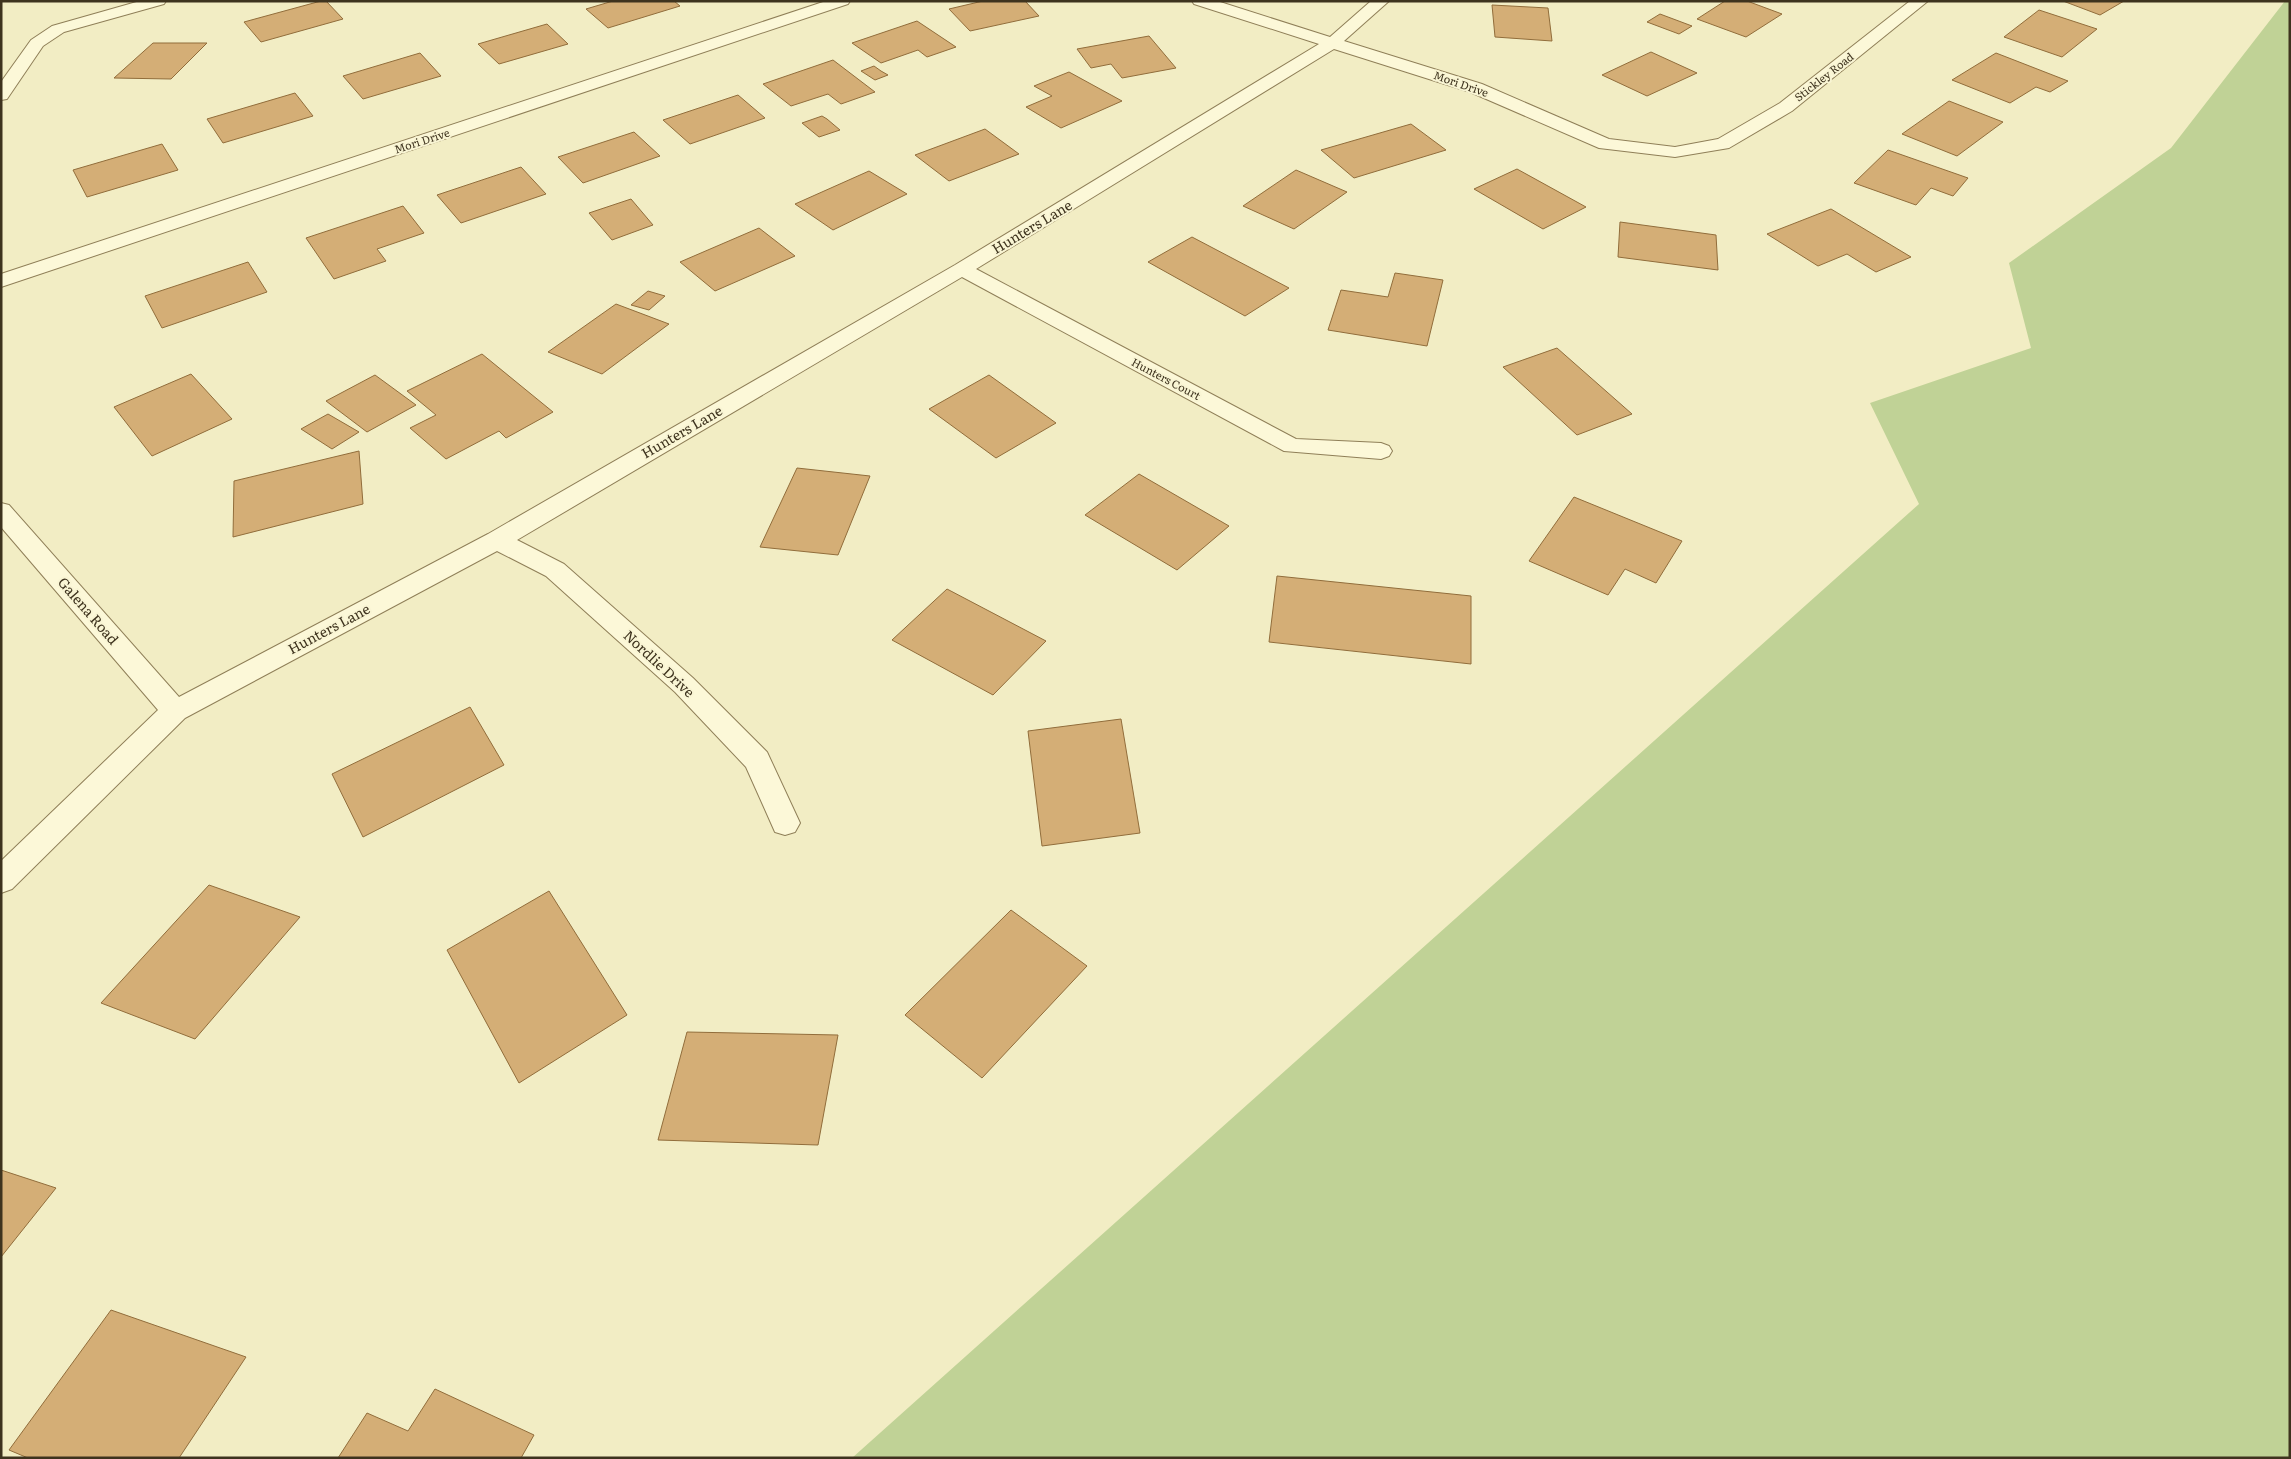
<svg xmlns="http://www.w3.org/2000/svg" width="2291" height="1459" font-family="Literata,serif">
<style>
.green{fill:#c0d296}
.building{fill:#d4ae76;stroke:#916d3b}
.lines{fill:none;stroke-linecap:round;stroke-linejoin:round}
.minor-casing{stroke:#8f7f58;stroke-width:2}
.minor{fill:#fcf8d8;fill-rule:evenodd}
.labels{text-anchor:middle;stroke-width:4;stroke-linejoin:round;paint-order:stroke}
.far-street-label{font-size:11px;fill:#3e331e;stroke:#f9f5d4}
.street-label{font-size:14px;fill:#3e331e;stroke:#f9f5d4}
</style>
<rect width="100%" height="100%" fill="#f2edc4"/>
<path class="green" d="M2285,1H2290V1458H852L1919,504L1870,403L2031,348L2009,263L2171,148Z"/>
<path class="building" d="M321,1H326L343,19L261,42L244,22Z
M613,1H674L680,6L608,28L586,9Z
M983,1H1025L1039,16L970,31L949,9Z
M1725,1H1747L1782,14L1746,37L1697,19Z
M2063,1H2124L2100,15Z
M1492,5L1548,8L1552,41L1495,37Z
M2039,10L2097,29L2062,57L2004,37Z
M1660,14L1692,26L1679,34L1647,22Z
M917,21L956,47L927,57L918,50L881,63L852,43Z
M547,24L568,44L499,64L478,44Z
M1149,36L1176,68L1122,78L1111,64L1091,68L1077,49Z
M153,43H207L171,79L114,78Z
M1651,52L1697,73L1647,96L1602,75Z
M420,53L441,76L363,99L343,76Z
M1996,53L2068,81L2050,92L2036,87L2010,103L1952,80Z
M833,60L875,92L841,104L828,94L791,106L763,84Z
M874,66L881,71L888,75L875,80L861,71Z
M1069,72L1122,101L1061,128L1026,107L1052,96L1034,86Z
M295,93L313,116L223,143L207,119Z
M738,95L765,118L690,144L663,120Z
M1949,101L2003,122L1957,156L1902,134Z
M822,116L827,119L840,130L819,137L802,123Z
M1411,124L1446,150L1354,178L1321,150Z
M985,129L1019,154L949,181L915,155Z
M634,132L660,156L583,183L558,157Z
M162,144L178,170L87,197L73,170Z
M1888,150L1968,178L1953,196L1931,188L1916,205L1854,183Z
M521,167L546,194L461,223L437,195Z
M1517,169L1586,207L1543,229L1474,189Z
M1296,170L1347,192L1294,229L1243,206Z
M869,171L907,194L833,230L795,204Z
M631,199L653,225L612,240L589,213Z
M403,206L424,233L377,249L386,261L334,279L306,238Z
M1831,209L1911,257L1876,272L1847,254L1818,266L1767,234Z
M1620,222L1716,235L1718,270L1618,257Z
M759,228L795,256L715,291L680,262Z
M1192,237L1289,288L1245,316L1148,262Z
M248,262L267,292L162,328L145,296Z
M1395,273L1443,280L1427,346L1328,330L1341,290L1388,297Z
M648,291L665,296L649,310L631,305Z
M616,304L669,324L602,374L548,352Z
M1557,348L1632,414L1577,435L1503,367Z
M482,354L553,412L506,438L499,431L446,459L410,428L436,415L407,391Z
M191,374L232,419L152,456L114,407Z
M375,375L416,405L367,432L326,401Z
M989,375L1056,423L996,458L929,409Z
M328,414L359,432L332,449L301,429Z
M359,451L363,504L233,537L234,481Z
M797,468L870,476L838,555L760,547Z
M1139,474L1229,526L1177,570L1085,515Z
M1574,497L1682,541L1656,583L1625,569L1608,595L1529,561Z
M1277,576L1471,596V664L1269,642Z
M947,589L1046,641L993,695L892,640Z
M470,707L504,765L363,837L332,774Z
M1121,719L1140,833L1042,846L1028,731Z
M209,885L300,917L195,1039L101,1003Z
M549,891L627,1015L519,1083L447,950Z
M1011,910L1087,966L982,1078L905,1015Z
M687,1032L838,1035L818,1145L658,1140Z
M1,1170L56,1188L1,1257Z
M111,1310L246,1357L179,1458H28L9,1450Z
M435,1389L534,1435L521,1458H338L367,1413L408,1431Z"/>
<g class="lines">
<g class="minor-casing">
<path id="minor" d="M140,1H166L164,4L64,32L43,46L7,99L1,100V82L31,40L52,26Z
M826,1H850L848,4L1,287V274Z
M1192,1H1217L1330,37L1371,1H1389L1344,41L1482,84L1609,139L1675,147L1718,139L1780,103L1910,1H1928L1792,111L1729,148L1675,157L1599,148L1470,92L1334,49L976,269L1296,439L1381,443L1389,446L1392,451L1389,456L1381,459L1284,451L962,277L517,540L564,564L693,678L767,752L800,823L795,832L785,835L775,832L746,767L675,692L546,576L497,551L185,718L12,889L1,893V861L158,710L1,527V503L9,505L179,697L488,534L955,265L1319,44L1194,4Z"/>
</g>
<use href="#minor" class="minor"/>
</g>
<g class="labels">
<g class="far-street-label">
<text transform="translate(1824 77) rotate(-38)" y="4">Stickley Road</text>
<text transform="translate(1461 84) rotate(19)" y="4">Mori Drive</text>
<text transform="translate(422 141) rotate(-18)" y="4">Mori Drive</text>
<text transform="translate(1166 379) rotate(28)" y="4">Hunters Court</text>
</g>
<g class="street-label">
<text transform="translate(1032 227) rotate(-31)" y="5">Hunters Lane</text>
<text transform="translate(682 432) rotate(-30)" y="5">Hunters Lane</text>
<text transform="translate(88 611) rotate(49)" y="5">Galena Road</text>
<text transform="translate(329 629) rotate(-28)" y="5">Hunters Lane</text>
<text transform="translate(659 664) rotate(43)" y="5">Nordlie Drive</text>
</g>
</g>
<rect width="2291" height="1459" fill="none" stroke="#3e331e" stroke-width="5"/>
</svg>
